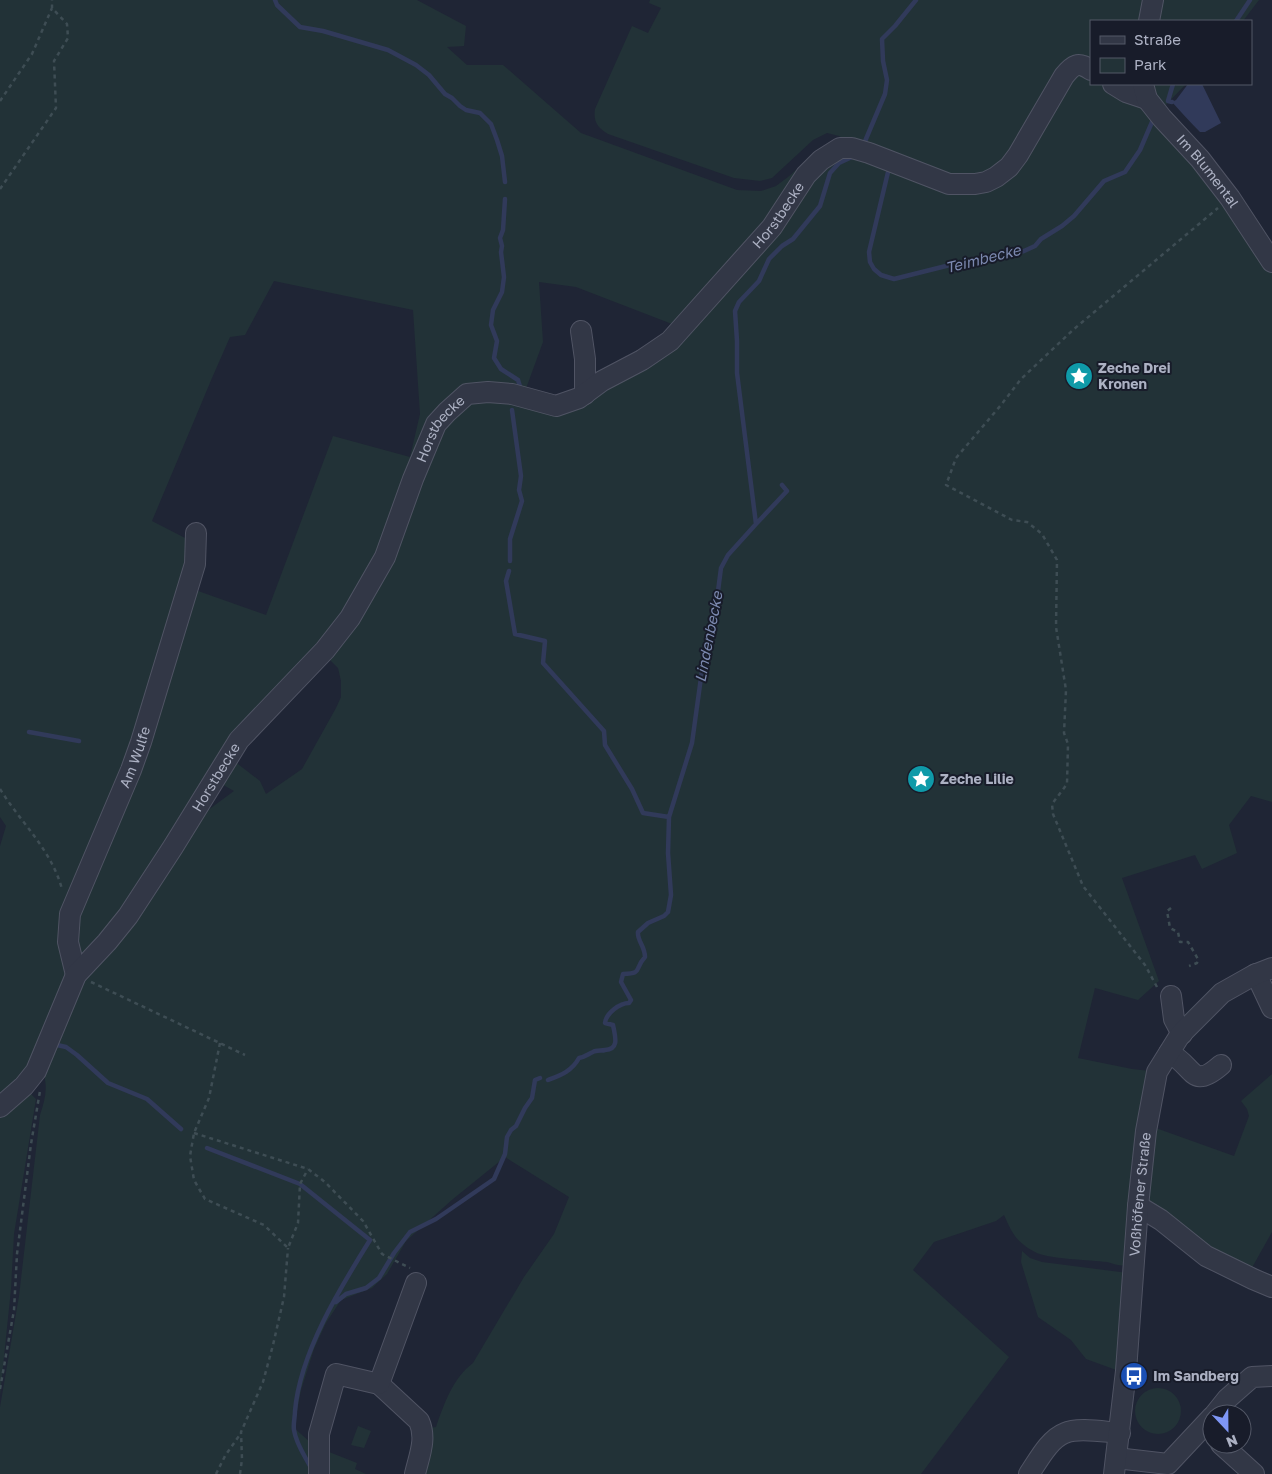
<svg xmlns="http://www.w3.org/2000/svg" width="1272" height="1474" font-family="'Golos Text',sans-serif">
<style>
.green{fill:#223237;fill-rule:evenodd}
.water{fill:#313a5a}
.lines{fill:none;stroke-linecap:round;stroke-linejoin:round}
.stream{stroke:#313a5a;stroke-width:4.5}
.minor-casing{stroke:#505464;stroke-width:22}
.path{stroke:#3e4d54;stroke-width:2.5;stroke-dasharray:4 4;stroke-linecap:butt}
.minor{stroke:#323746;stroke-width:20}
.labels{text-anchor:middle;stroke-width:4;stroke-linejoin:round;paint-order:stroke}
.street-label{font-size:14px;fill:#acb1c3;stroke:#181c2a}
.poi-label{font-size:14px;font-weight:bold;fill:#acb1c3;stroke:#181c2a;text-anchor:start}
.water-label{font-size:15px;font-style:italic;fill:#7c89b0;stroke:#181c2a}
</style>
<rect width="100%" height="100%" fill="#1f2535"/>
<path class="green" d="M0,0H417L466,26L464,46L447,47L467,65H503L581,133L737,190L761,191L776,186L788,177L815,153L829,147L833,148L829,157C850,140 911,174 934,183L939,178L885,155L863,149L839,136L827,133L813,140L772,178L760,181L734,178L608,134C598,128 593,122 595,109L632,26L648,33L661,8L649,3L650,0H1148L1144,21H1091V66L1082,60L1069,63L1062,71C1048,96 1015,164 992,176C979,182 964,181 951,182L949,188C1002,194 1018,162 1040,121C1049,106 1059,90 1068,75L1081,70L1091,74V84H1108L1123,94L1145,111L1190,155L1210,177L1272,270V802L1251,796L1229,825L1237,853L1202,869L1195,855L1122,878L1159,981L1138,1000L1095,988L1078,1058L1132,1069L1150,1071L1141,1124L1129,1263C1122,1268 1115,1264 1107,1262C1091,1260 1046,1259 1035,1252C1016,1242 1012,1233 1004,1215L996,1221L934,1242L913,1270L1009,1357L921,1474H418L423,1429L436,1427C444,1404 453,1378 473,1363L524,1277L554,1234L569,1197L505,1157L453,1199L406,1241L387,1274L372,1288L341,1300L326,1323L314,1349L301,1390L294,1428L317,1448L316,1474H0V1407L19,1296L40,1115C45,1100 49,1086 42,1070L80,981L85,973V971L123,930L200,816L234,791L211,778L190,815L107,936L78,966L67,957L68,973L66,990L33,1068L20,1084L0,1103V846L6,826L0,817ZM274,281L413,310L420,414L410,457L333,436L266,615L184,586L192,561L189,540L152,521L212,378L230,337L245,335ZM539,282L576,287L672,324L680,328L684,334L659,357L619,378L604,384L581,400L556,408L513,397L483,396L468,398L440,425L404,535L354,626L327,657L338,668L341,681V697L336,708L302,769L266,794L260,781L225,754L286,686L322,650L348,615L381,556L432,423L466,392L488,390L524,394L543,342Z
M1157,0H1259L1243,21H1154Z
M1148,84H1186L1160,111Z
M1272,1074V1232L1249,1273L1211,1256L1150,1204L1147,1196L1153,1127L1234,1156L1249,1116L1247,1109L1241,1101Z
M30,1093L36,1099L14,1234L11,1289L0,1396V1113Z
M1022,1251L1030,1258L1042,1262L1128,1273L1119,1371L1086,1359L1071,1340L1038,1317L1021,1262Z
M1135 1411a23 23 0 1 1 46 0a23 23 0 1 1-46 0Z
M358,1426L371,1431L364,1448L351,1445Z
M324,1450L357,1463L355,1469L366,1474H324Z"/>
<path class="water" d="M1188,84H1202L1221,123L1205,132H1200C1190,122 1181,112 1172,102L1176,100Z"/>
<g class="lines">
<path class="stream" d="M275,0L277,5L300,27L323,31L388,50L416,65L429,75L445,94L452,98L460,106L466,110L480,113L491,124L497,140L502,156L505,182
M1236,21L1250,0
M1172,102L1168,101L1173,84
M863,146L885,94L887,80L883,61L882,39L895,26L916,0
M889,168L869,252L870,262L874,269L881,275L894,279L950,265L988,260L1024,251L1035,246L1041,239L1062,226L1074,216L1104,181L1125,172L1140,150L1152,122
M505,199L503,230L500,238L502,246L501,252L504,277L502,292L493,310L491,325L497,341L494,358L501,369L518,380L521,390
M756,524L787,491L782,485
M510,561V539L522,501L519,490L521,476L512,410
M509,571L506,581L515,634L545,641L543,663L604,731L605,745L632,789L643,813L669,817
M29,732L79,741
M57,1045L66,1047L77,1055L108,1083L147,1099L181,1129
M548,1080C561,1075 572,1071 579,1058C585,1057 588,1054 593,1052C596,1050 602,1051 605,1050C620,1049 615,1036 613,1025L605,1023C606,1013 620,1003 629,1003L631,1000L621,982L623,974C644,973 633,970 645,957C645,946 637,941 638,932L648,923L664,916L668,912L671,895L668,853L669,817L692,743L703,663L714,622L721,568L728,555L756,524L737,373V341L735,311L739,302L759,281L769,259L782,246L793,239L820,206L830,173L839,163L854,156
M207,1148L300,1184L370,1240C340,1288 300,1353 295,1411C295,1417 293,1424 294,1430C296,1444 305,1456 311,1468
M336,1302L346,1294L366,1288L379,1278L394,1253L410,1232L436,1219L494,1179L505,1154L507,1137L511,1130L516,1126L525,1108L532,1098L535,1080L540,1078"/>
<g class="minor-casing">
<g id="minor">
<path d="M1149,21L1153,0"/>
<path d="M1113,84L1126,92L1147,99"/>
<path id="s1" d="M1143,84L1147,99L1162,118L1200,159L1230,198L1272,262"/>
<path d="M581,331L585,359V394"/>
<path d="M1256,974L1272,1008"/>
<path id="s2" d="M76,975L68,942L70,914L131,770L141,742L195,564L196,533"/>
<path d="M1171,996L1174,1019L1182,1034"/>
<path d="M1169,1053C1195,1066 1191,1091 1221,1065"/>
<path id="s3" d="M0,1107L24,1086L36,1071L76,975L107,942L128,916L173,847L239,740L325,650L350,618L385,557L413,479L436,424L447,412L467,394L488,392L512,394L556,406L579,398L602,381L642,360L670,341L772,227L806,175L821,160L840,148H852L869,153L949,184H975L986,182L996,177L1009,167L1018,155L1064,76C1073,65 1078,61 1091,70"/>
<path d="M1138,1206L1161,1220L1206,1256L1253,1279L1272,1287"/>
<path d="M379,1384L419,1421C427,1439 419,1456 415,1474"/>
<path d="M1215,1414L1227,1399L1252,1377L1272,1376"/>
<path d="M1221,1444L1254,1474"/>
<path d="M1116,1458L1168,1464L1212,1417"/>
<path d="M319,1474V1434L336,1374L379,1384L416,1283"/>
<path d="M1029,1474C1038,1461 1049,1439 1065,1433C1078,1427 1105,1432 1120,1433"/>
<path id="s4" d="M1114,1474L1126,1371L1138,1206L1146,1131L1157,1072L1180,1035L1222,993L1254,975L1272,968"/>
</g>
</g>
<path class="path" d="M0,101L32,54L52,8
M0,189L56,108L54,61L68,38L67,24L52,8V0
M0,789C21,823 51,849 62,889
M1171,908L1167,911L1170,928L1178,932L1180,942H1188L1198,959L1197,963L1189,966
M91,982L245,1055
M1157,987L1145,965L1083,886L1053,814L1052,804L1067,784L1068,744L1064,733L1066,690L1056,627L1057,560L1042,534L1027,522L1012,520L946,485L956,458L1001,405L1021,379L1074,329L1218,208
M220,1043L209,1098L194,1133L190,1156L194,1180L205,1199L264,1225L288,1248L298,1223L300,1184L308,1169
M194,1133L308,1169L325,1182L363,1221L382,1254L410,1268
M0,1389L14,1310L17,1254L31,1144L40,1091
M216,1474L225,1456L241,1433
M240,1474L242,1459L241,1432L263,1382L273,1345L284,1297L288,1248"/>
<use href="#minor" class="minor"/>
</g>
<defs>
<g id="sight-disc" transform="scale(1.4375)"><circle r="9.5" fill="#0f9aa8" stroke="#181c2a"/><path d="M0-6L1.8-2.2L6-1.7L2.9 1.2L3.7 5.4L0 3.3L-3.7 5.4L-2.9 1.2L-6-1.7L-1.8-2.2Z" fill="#fff"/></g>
<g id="bus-disc" transform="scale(1.4375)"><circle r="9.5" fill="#1a4fb4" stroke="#181c2a"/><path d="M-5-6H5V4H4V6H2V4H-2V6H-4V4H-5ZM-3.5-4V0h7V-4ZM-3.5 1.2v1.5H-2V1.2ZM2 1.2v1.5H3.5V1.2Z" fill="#fff"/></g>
</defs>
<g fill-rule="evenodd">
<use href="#sight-disc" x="1079" y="376"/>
<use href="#sight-disc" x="921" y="779"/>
<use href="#bus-disc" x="1134" y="1376"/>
</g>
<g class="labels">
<g class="street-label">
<text dy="5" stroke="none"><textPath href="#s1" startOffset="110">Im Blumental</textPath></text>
<text dy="5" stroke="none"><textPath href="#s3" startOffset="1252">Horstbecke</textPath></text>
<text dy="5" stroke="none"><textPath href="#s3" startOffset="818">Horstbecke</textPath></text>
<text dy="5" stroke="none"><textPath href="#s2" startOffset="232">Am Wulfe</textPath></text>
<text dy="5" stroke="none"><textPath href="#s3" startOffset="398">Horstbecke</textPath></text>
<text dy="5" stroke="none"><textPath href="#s4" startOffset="281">Voßhöfener Straße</textPath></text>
</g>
<g class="poi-label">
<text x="1098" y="373">Zeche Drei<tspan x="1098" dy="16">Kronen</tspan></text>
<text x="940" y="784">Zeche Lilie</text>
<text x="1153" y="1381">Im Sandberg</text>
</g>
<g class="water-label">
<text transform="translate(983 259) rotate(-14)" y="5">Teimbecke</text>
<text transform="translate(709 637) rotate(-79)" y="5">Lindenbecke</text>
</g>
</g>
<rect x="1090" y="20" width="162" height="65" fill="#181c2a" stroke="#535867"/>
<rect x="1100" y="36" width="25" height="8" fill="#323746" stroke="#535867"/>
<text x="1134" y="45" font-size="15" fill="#acb1c3">Straße</text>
<rect x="1100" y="58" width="25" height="15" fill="#223237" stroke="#535867"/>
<text x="1134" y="70" font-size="15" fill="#acb1c3">Park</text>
<g transform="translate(1227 1429) rotate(158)"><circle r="24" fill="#181c2a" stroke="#535867"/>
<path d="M0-4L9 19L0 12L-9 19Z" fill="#7e96f6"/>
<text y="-8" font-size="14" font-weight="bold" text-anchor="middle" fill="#acb1c3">N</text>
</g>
</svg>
